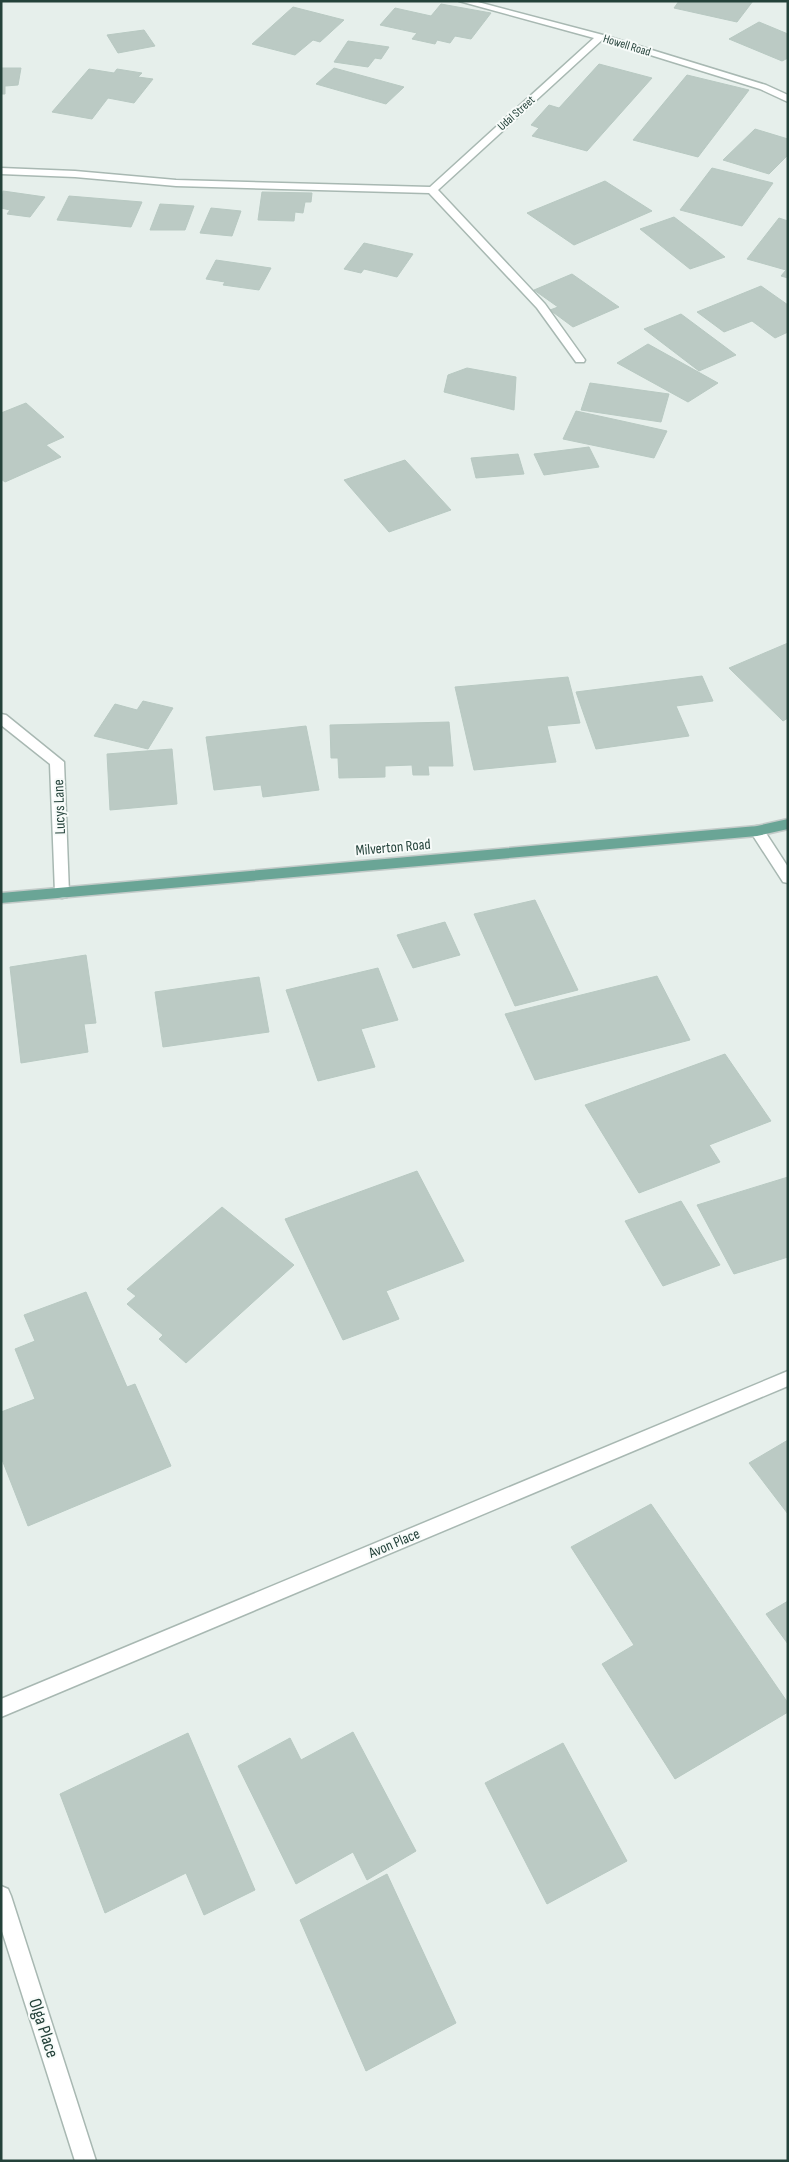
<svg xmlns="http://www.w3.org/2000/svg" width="789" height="2162" font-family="'Sofia Sans Condensed',sans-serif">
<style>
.building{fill:#bbcac4;stroke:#b8c9c2}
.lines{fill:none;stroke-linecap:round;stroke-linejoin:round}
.minor-casing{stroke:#a8b8b2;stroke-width:3}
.major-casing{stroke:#c2cac8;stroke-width:3}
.minor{fill:#fff;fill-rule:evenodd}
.major{fill:#6aa596;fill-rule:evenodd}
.labels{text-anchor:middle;stroke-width:4;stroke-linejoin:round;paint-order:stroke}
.far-street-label{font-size:12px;fill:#24423a;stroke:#f7fbf9}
.street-label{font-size:15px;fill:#24423a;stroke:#f7fbf9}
.near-street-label{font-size:18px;fill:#24423a;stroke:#f7fbf9}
</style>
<rect width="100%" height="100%" fill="#e6efeb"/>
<path class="building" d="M679,1H753L737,22L674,8Z
M441,4L491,13L471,39L455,36L450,43L437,40L435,44L412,39L417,33L380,25L395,8L431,16Z
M293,7L344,20L320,42L313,40L295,55L252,44Z
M759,22L788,34V58L782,61L729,39Z
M144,30L155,46L118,53L107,35Z
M348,41L389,47L381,59L375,58L368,67L334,62Z
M599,64L652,78L587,151L532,136L539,128L531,125L549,105L559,108Z
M1,68H21L18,85L5,86V94H1Z
M334,68L404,87L386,104L316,84Z
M89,69L114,73L117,69L142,73L138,77L153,79L134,103L108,98L92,119L52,112Z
M687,75L749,90L698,157L633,140Z
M755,129L788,139V155L769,174L723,160Z
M712,168L773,183L742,226L680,210Z
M605,181L652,211L574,245L527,213Z
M3,191L45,197L30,217L7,214L10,210L1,208Z
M262,192L312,193L311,202H305L303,213L295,212L294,221L258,220Z
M69,196L142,202L131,227L57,220Z
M160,204L194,206L185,230H150Z
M211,208L241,211L232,236L200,233Z
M674,217L704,240L725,257L690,269L640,229Z
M779,218L788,221V278L781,276L786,270L747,259Z
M364,243L413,254L397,277L364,269L361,273L344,269Z
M216,260L271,268L259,290L223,285L225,282L206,279Z
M572,274L619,307L573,327L550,310L558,307L534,290Z
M761,286L788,305V332L775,338L752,321L724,332L697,312Z
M681,314L736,355L699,371L644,329Z
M648,344L718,383L688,402L617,363Z
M467,368L516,377L514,410L444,392L448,375Z
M590,383L669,394L661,422L581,410Z
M26,403L64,437L46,445L61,457L5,482L1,479V413Z
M576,411L622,421L667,431L654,458L563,439Z
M589,447L599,467L544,475L534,454Z
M518,454L524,474L476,478L471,458Z
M405,460L451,510L389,532L344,480Z
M788,643V718L783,721L729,668Z
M702,676L713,701L676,706L689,736L596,749L576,692Z
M568,677L580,723L547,726L556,762L474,770L455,687Z
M143,701L173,708L148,749L94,736L115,704L137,710Z
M449,722L453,766H428L429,775H413L412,765L385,766V777L339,778L338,758H331L330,725Z
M306,726L319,790L263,797L261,785L214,790L206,737Z
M172,749L177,804L110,810L107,754Z
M535,900L578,990L515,1006L474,914Z
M445,922L460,955L413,968L397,935Z
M86,955L96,1023L84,1024L88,1052L21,1063L10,967Z
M378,968L398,1020L361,1029L375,1067L318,1081L286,990Z
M657,976L690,1040L535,1080L505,1014Z
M259,977L269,1032L163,1047L155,992Z
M725,1054L771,1121L709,1145L720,1162L639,1193L585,1105Z
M417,1171L464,1261L386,1291L399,1319L343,1340L285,1219Z
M788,1177V1257L734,1274L697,1205Z
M681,1201L720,1265L663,1286L625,1221Z
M222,1207L294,1265L186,1363L159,1339L163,1335L127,1304L136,1296L127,1289Z
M86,1292L127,1387L135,1384L171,1466L28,1526L1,1457V1412L35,1399L15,1349L35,1341L24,1315Z
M788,1440V1514L749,1463Z
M651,1504L788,1703V1712L675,1779L602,1664L634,1645L571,1547Z
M788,1601V1644L766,1614Z
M353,1732L416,1851L367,1880L353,1852L296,1884L238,1766L290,1738L301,1760Z
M188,1733L255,1890L204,1915L186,1873L105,1913L60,1794Z
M563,1743L627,1861L547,1904L485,1783Z
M387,1874L456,2023L366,2071L300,1920Z"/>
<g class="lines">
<g class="minor-casing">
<path id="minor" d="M459,1H474L603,35L766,85L788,95V102L760,89L602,40L438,190L545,304L585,360L584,362H576L537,308L429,193L176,186L75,177L1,174V168L75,171L176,180L430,187L594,38Z
M1,714L6,715L64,762L69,893L67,897L62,898L57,897L55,893L50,764L1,725Z
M757,826L762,827L788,867V883L783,882L750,831L752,827Z
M788,1371V1386L1,1717V1699Z
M1,1886L8,1889L11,1896L96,2161H75L1,1928Z"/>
</g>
<g class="major-casing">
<path id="major" d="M788,819V829L757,836L1,903V893L757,826Z"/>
</g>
<use href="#minor" class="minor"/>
<use href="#major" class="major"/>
</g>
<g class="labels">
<g class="far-street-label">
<text transform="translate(627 45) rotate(17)" y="4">Howell Road</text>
<text transform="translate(516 113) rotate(-42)" y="4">Udal Street</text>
</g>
<g class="street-label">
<text transform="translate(59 807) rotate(-92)" y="5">Lucys Lane</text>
<text transform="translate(393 847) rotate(-5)" y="5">Milverton Road</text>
<text transform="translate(394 1543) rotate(-23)" y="5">Avon Place</text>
</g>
<g class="near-street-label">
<text transform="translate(44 2028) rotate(72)" y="6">Olga Place</text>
</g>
</g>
<rect width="789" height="2162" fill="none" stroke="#24423a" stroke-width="5"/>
</svg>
